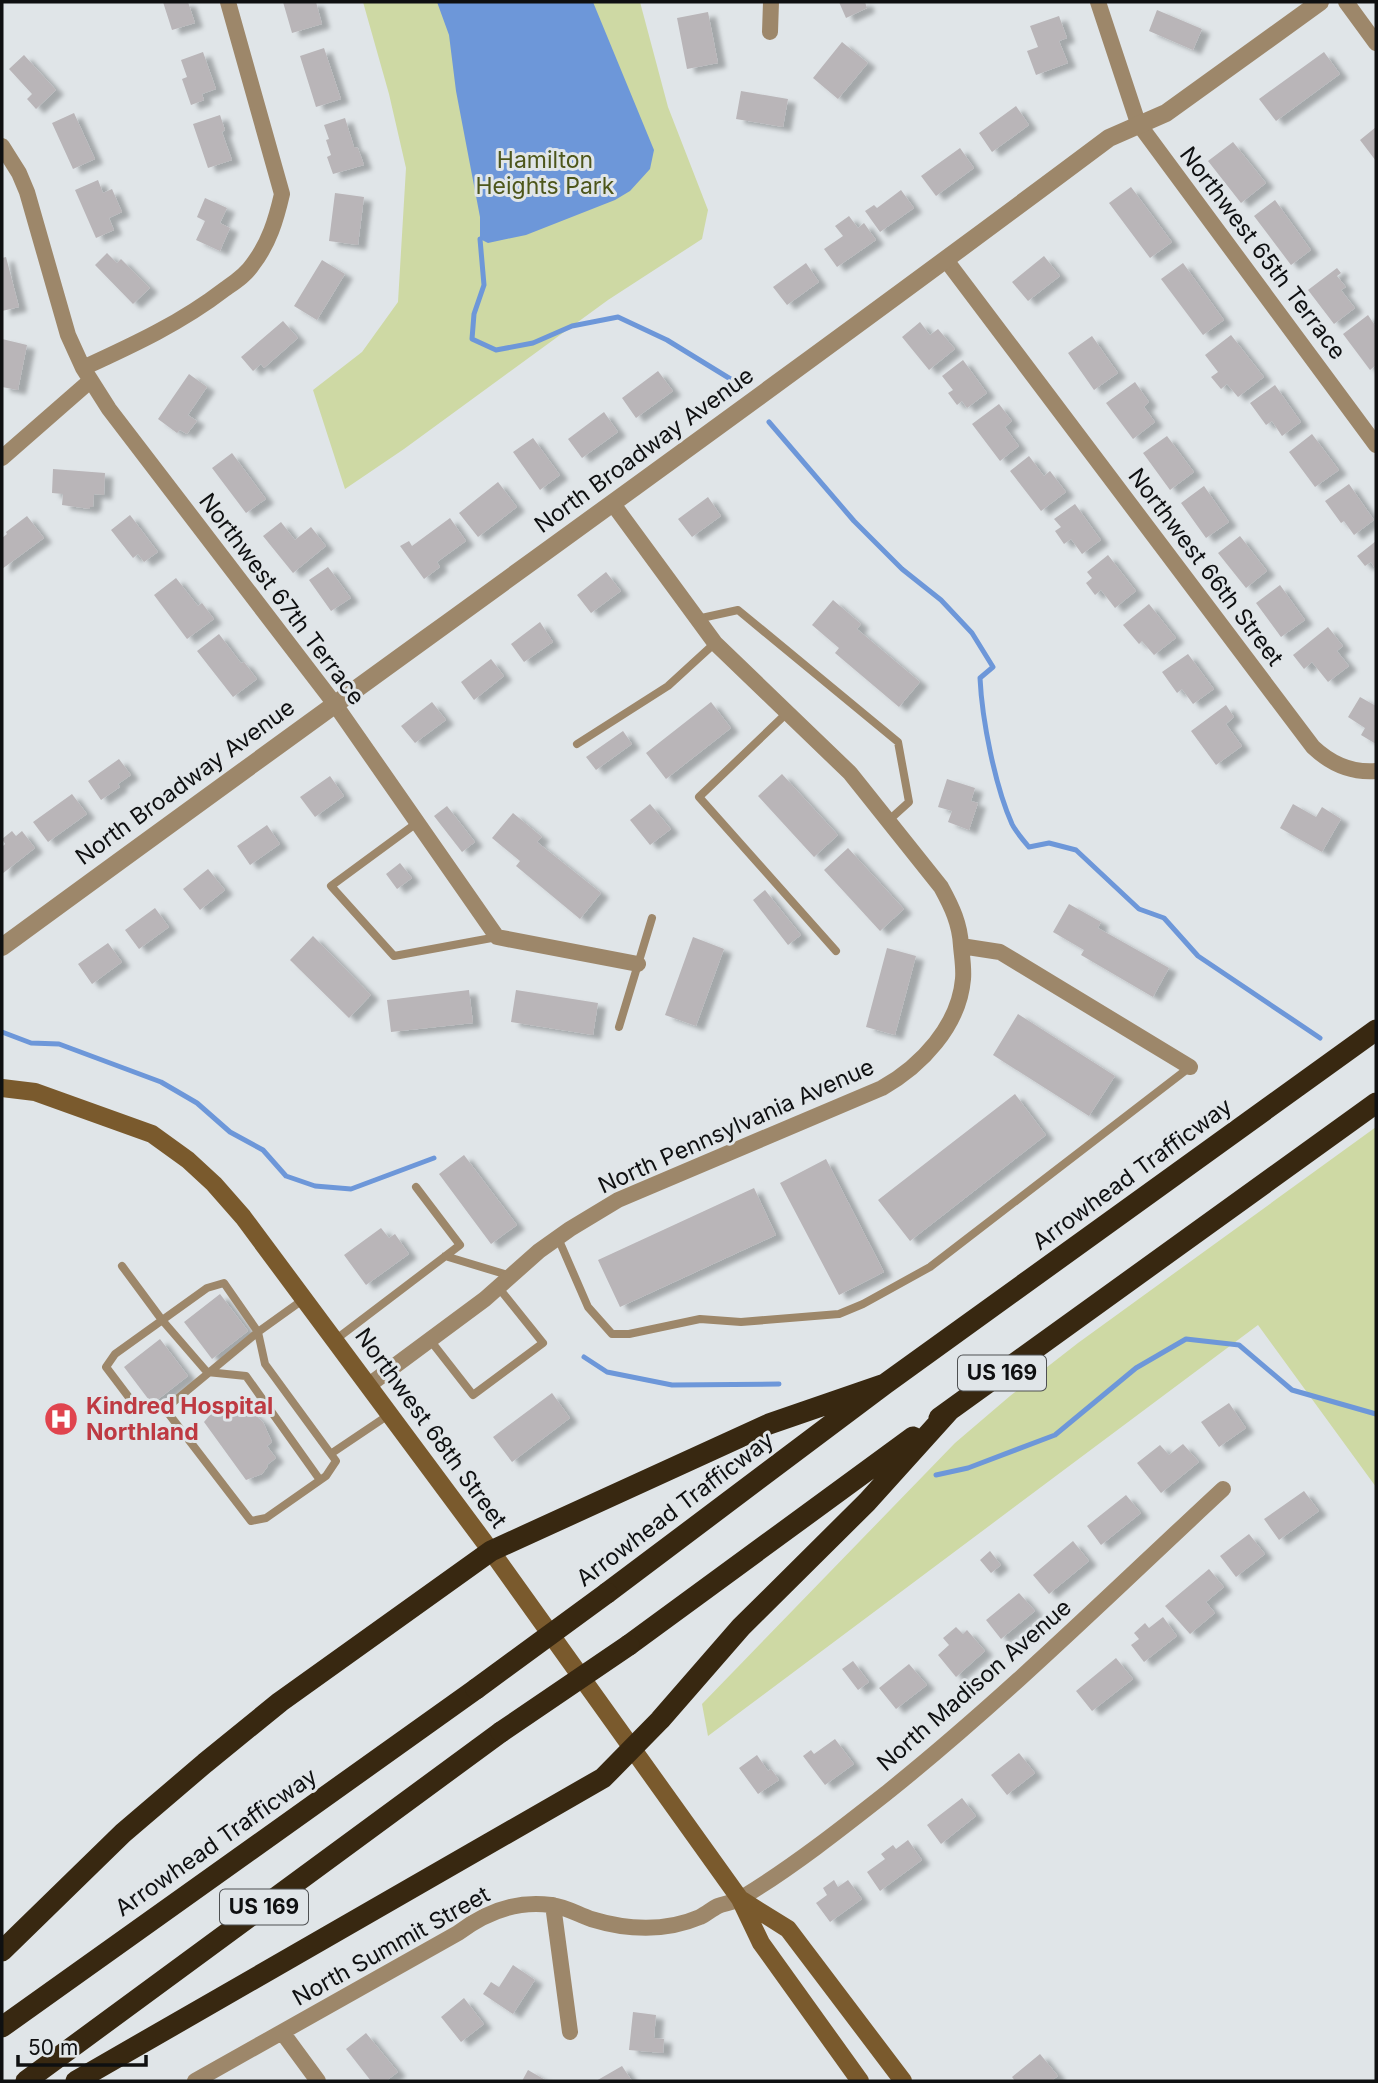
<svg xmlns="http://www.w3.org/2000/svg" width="1378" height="2083" font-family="Inter,sans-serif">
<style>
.green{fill:#ced9a4}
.water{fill:#6d97d9}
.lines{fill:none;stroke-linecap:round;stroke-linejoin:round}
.stream{stroke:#6d97d9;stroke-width:5}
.building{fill:#b9b5b8;filter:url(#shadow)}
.service{stroke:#9d876a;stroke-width:8}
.minor{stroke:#9d876a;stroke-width:16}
.tertiary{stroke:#9d876a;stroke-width:18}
.secondary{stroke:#7a5a2d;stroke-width:18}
.motorway{stroke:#382811;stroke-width:21}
.motorway-bridge{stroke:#382811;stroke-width:21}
.labels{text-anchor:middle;stroke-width:6;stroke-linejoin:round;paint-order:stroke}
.shield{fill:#e0e5e8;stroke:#4e5052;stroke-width:2}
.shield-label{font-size:21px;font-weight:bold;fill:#0f1011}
.park-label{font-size:23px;fill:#4d561b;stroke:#e0e5e8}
.street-label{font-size:23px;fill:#0f1011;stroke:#e0e5e8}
.health-label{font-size:23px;font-weight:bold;fill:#be3a42;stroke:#e0e5e8;text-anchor:start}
</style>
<defs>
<filter id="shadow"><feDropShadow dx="8" dy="4.5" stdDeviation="2" flood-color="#0004"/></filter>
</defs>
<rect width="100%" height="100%" fill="#e0e5e8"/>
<path class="green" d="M363,2H640L668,107L708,210L702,239L608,300L404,449L345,489L313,390L362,352L398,302L406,168L389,94Z
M1376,1127V1487L1258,1325L708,1736L702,1704L955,1443L1010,1396L1078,1343Z"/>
<path class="water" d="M437,2H593L654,150L650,169L630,191L615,200L526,235L488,243L480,239V217L456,91L449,35Z"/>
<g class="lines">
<path class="stream" d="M480,239L484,285L474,314L472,339L496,350L533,343L572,326L618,317L667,340L737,383
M769,422L854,521L902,569L941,600L972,633L993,667L980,678C982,720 995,786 1012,824C1016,832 1023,840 1029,847L1049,843L1076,850L1139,909L1164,918L1198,956L1320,1038
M2,1032L31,1043L59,1044L161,1082L197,1103L230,1132L263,1150L286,1176L315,1186L351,1189L434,1158
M584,1357L607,1372L672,1385L779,1384
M936,1475L968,1468L1055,1435L1136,1368L1186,1339L1239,1345L1292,1390L1376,1414"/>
</g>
<path class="building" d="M163,2H188L195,23L172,30Z
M283,2H316L322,24L292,33Z
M839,2H865L867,8L846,18Z
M1157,10L1202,29L1193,50L1149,31Z
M708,12L718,63L687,69L677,18Z
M1059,16L1067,38L1059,41L1068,63L1036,75L1027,51L1038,47L1030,26Z
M842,42L868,63L838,99L813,78Z
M324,48L341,99L316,107L300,56Z
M203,52L216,89L202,94L204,100L191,105L182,79L187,77L181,60Z
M1324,52L1340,74L1276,121L1259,99Z
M24,55L56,90L36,109L27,99L32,94L9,69Z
M741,91L788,99L783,127L736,119Z
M1016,106L1029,125L992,152L979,133Z
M74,113L95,159L73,169L52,123Z
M220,115L225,130L222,132L232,160L208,168L193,124Z
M345,118L354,147L358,148L364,165L333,174L327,157L331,155L326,140L329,139L324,125Z
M1376,127V161L1360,140Z
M1233,142L1266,183L1241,203L1208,161Z
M960,148L974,168L936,196L921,176Z
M98,180L103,193L112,189L122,212L109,218L114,230L96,238L75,190Z
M1131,187L1172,242L1150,258L1109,203Z
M901,190L914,208L880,232L865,211L874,205L877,208Z
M335,193L364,197L358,245L329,241Z
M205,198L227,208L220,223L230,228L220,251L196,240L205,221L197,217Z
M1275,200L1311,250L1291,265L1254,216Z
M849,216L858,228L864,223L876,240L837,267L824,249L843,236L835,226Z
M107,253L117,263L121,259L150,288L133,304L95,265Z
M1044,256L1060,276L1028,301L1012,282Z
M6,257L19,307L2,311V258Z
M322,260L345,274L317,320L294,306Z
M806,263L819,282L787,305L773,287Z
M1183,263L1224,320L1203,335L1161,279Z
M1337,268L1341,273L1337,276L1346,287L1341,290L1355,308L1334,324L1308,290Z
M1368,315L1376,327V365L1370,370L1343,334Z
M283,321L298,338L264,368L261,364L253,371L241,357Z
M920,322L930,335L938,329L955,349L929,370L902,337Z
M1231,335L1264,377L1238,397L1227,384L1221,389L1211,377L1218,372L1205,355Z
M1092,336L1118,373L1094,390L1068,353Z
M2,339L27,345L18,390L2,387Z
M963,360L987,393L967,408L962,401L957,405L948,393L953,390L942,376Z
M658,371L673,391L636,418L622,398Z
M189,374L207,387L188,415L197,421L187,434L180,430L177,433L158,419Z
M1135,382L1149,402L1144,407L1155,422L1133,439L1106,403Z
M1275,385L1301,422L1282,436L1272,421L1266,425L1250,403Z
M999,404L1012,421L1005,427L1019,446L1000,461L972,424Z
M604,412L618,432L582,458L568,439Z
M1312,434L1339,470L1315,487L1289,452Z
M1167,436L1194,472L1170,490L1143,453Z
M533,438L560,475L540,490L513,452Z
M232,453L266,499L246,513L212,468Z
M1029,456L1044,476L1050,471L1066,492L1041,511L1010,471Z
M53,469L105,473L104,495L94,494L93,507H90V509L62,505L63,494L52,493Z
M498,482L517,507L478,537L459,513Z
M1349,484L1374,520L1354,535L1344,521L1341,523L1325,501Z
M1204,486L1229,522L1206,538L1181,503Z
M708,497L721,516L692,537L678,519Z
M1075,504L1101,540L1082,554L1071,539L1064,544L1055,531L1061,527L1054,519Z
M130,515L158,552L144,562L138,554L133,558L111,530Z
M27,516L44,538L2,569V538L7,534L6,532Z
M450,518L466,541L437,562L440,567L424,579L400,546L409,541L412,546Z
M281,522L295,540L311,527L326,546L293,573L263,536Z
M1240,536L1267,571L1246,588L1218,553Z
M1376,541V570L1371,562L1365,566L1357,556Z
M1108,555L1136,591L1115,608L1101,590L1095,595L1086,583L1092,578L1087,572Z
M328,567L351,598L331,611L309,580Z
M606,572L621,591L591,613L577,595Z
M176,578L198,606L202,603L214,619L187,639L154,595Z
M1280,585L1305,620L1281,637L1256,603Z
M833,600L861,624L857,629L920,682L899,707L835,653L839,648L812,625Z
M1149,604L1176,638L1154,655L1142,641L1139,644L1123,625Z
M540,622L553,642L524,662L511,644Z
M1328,627L1343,646L1337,651L1349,666L1328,682L1312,662L1304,669L1293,655Z
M219,634L241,663L244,662L257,679L233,697L197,651Z
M1188,654L1214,689L1193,704L1182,689L1177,693L1162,672Z
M491,659L504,676L474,700L461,682Z
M1360,697L1376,706V744L1361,735L1365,728L1348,717Z
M432,702L446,720L415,743L401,726Z
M711,702L731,728L666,779L646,753Z
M1226,705L1234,717L1226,724L1242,746L1216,765L1191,731Z
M623,731L632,744L596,770L586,757Z
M119,759L131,775L118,784L120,787L101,800L88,781Z
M782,774L838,835L814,857L758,796Z
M330,776L344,796L315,817L300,797Z
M947,779L975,788L971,801L978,803L969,830L948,822L952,811L938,807Z
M72,794L87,814L48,842L33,822Z
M650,804L671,829L650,845L630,820Z
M1293,804L1316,817L1322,807L1341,819L1322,852L1280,828Z
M447,806L475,842L462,852L434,816Z
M513,813L542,837L537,842L601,893L580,919L516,866L520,861L492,838Z
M267,825L280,844L250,865L237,846Z
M12,831L16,836L22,831L35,848L2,874V847L5,844L2,839Z
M848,848L904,909L880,931L824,870Z
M400,863L412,878L397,889L386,874Z
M208,869L225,890L200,910L183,889Z
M765,890L801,935L788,945L753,900Z
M1069,904L1101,922L1098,928L1169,968L1153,997L1081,955L1084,950L1053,932Z
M155,908L169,927L139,949L125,930Z
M313,936L371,995L349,1018L290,960Z
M693,937L724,949L696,1026L665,1015Z
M108,943L122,962L92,984L78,964Z
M887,948L916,956L895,1035L866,1027Z
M469,990L473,1023L391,1032L387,1000Z
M516,990L598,1003L593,1035L511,1022Z
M1018,1014L1115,1076L1089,1116L993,1055Z
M1015,1094L1046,1135L910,1241L878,1200Z
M464,1155L517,1225L491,1244L439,1174Z
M826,1159L884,1272L839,1295L780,1183Z
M754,1188L776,1235L620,1307L598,1260Z
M381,1228L389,1238L395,1234L409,1254L366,1285L344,1255Z
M220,1294L248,1331L212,1359L184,1322Z
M160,1339L188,1376L152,1404L124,1367Z
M552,1393L570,1418L512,1462L493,1437Z
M233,1401L242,1413L248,1409L263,1422L272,1442L267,1446L276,1458L267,1465L268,1466L262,1474L246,1480L204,1422L214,1410L224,1407Z
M1229,1403L1246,1428L1219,1447L1201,1422Z
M1183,1444L1199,1462L1161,1493L1137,1463L1160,1445L1169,1455Z
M1304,1491L1319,1511L1279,1540L1264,1519Z
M1126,1495L1141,1513L1101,1545L1087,1526Z
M1249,1534L1265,1554L1236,1577L1220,1556Z
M1073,1541L1089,1561L1049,1594L1033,1575Z
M990,1551L1001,1565L991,1573L980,1560Z
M1209,1569L1224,1587L1206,1602L1215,1613L1190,1634L1165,1606Z
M1019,1593L1035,1611L1001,1639L986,1620Z
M1163,1617L1177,1636L1144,1662L1131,1645L1139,1639L1134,1633L1145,1623L1149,1628Z
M956,1627L963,1634L967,1630L985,1651L956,1677L938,1655L949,1645L943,1638Z
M1116,1658L1133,1679L1092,1711L1076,1691Z
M853,1661L869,1682L858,1690L842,1669Z
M909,1664L927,1685L896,1709L879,1688Z
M835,1739L854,1764L825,1785L803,1756L811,1750L814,1754Z
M1019,1753L1035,1773L1007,1795L991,1775Z
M757,1755L768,1771L771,1769L779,1780L758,1794L739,1768Z
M962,1798L976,1816L941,1844L927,1825Z
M908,1840L922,1860L880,1891L867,1872L885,1859L881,1854L893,1845L896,1849Z
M834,1880L838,1887L848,1880L862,1899L830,1922L816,1903L827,1895L823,1888Z
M513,1965L535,1980L513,2014L483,1994L491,1982L499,1987Z
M464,1998L484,2024L461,2042L441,2017Z
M633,2012L656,2015L654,2038L664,2039L663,2053L629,2050Z
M366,2033L398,2072L386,2081H371L346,2049Z
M1040,2054L1058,2076L1051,2081H1015L1012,2077Z
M622,2066L632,2081H596Z
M528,2070L547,2081H522Z"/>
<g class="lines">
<path class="service" d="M697,619L738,610L898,742L909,802L888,821
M788,712L699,797L836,951
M577,744L668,686L715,643
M418,822L331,886L394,956L497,937
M619,1027L652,918
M558,1238L588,1307L612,1334H629L700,1319L741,1322L839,1314L863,1304L930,1267L1190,1067
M445,1256L511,1276
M122,1266L162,1320L207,1372L246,1376L320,1480
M335,1340L460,1245L416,1187
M430,1340L473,1395L543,1343L498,1287
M165,1409L258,1332L265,1364L336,1461L326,1476L266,1518L251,1521L165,1409L137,1408L106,1367L115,1354L207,1288L224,1283L258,1332L304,1299
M332,1453L390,1414"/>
<path class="minor" d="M1098,2L1138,123L1376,445
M1346,2L1376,43
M770,32L771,2
M2,146L19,173L27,192L68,335L83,368L109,409L334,703L497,937L638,964
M946,260L1313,747C1331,764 1351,773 1376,771
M83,368C133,345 181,323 225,289C235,282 246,275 253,264C269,243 276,220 282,194L228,2
M2,458L90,381
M613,504L715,643L850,773L941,887C952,907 960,924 961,946L1000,952L1190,1067
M369,1385L485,1299L539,1251L570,1229L618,1200L882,1088C921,1066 959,1026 963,979C964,968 962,957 961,946
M553,1905L570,2032
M282,2032L318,2081
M195,2081L458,1933C486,1912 516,1900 551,1905C566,1907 577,1914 591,1919C627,1930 665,1932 700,1917C706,1914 712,1909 718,1906C726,1903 736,1902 743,1897C794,1866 842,1828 889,1791C1006,1697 1113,1591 1223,1489"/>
<path class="tertiary" d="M2,947C370,677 743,412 1109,138L1166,113L1320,2"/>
<path class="secondary" d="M2,1088L35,1092L152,1134L188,1160L214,1184L243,1217L491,1551L740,1899L761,1943L860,2081
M740,1899L788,1929L903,2081"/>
<path class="motorway" d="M939,1418L1376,1103
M607,1593L885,1384L1376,1030
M629,1645L913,1437
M2,1951L123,1833L205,1763L280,1702L491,1551L769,1424L885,1384
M2,2027L476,1689
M26,2081L501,1732
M76,2081L603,1778L660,1720L741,1627L867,1502L950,1410"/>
<path class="motorway-bridge" d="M476,1689L607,1593
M501,1732L629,1645"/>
</g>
<defs>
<g id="hospital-disc" transform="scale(1.75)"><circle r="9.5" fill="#e0444e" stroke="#e0e5e8"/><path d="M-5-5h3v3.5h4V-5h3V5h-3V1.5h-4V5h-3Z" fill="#fff"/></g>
</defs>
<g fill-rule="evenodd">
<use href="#hospital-disc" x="61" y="1419"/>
</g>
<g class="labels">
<g class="shield">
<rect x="958" y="1355.5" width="88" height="35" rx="5"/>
<rect x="220" y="1889.5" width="88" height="35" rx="5"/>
</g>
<g class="shield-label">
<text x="1002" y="1380">US 169</text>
<text x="264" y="1914">US 169</text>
</g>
<g class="park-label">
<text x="545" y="168">Hamilton<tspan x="545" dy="26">Heights Park</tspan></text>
</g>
<g class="street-label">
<text transform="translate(1263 253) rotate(53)" y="8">Northwest 65th Terrace</text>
<text transform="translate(644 450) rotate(-36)" y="8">North Broadway Avenue</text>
<text transform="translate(1206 567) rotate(53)" y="8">Northwest 66th Street</text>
<text transform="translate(282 599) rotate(53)" y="8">Northwest 67th Terrace</text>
<text transform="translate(185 782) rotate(-36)" y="8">North Broadway Avenue</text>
<text transform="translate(736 1126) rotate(-24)" y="8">North Pennsylvania Avenue</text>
<text transform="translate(1132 1174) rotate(-36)" y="8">Arrowhead Trafficway</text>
<text transform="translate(431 1428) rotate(54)" y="8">Northwest 68th Street</text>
<text transform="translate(675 1509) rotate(-37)" y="8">Arrowhead Trafficway</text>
<text transform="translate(974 1685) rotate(-41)" y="8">North Madison Avenue</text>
<text transform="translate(216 1842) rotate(-35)" y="8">Arrowhead Trafficway</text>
<text transform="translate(391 1946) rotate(-29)" y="8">North Summit Street</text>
</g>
<g class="health-label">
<text x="86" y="1414">Kindred Hospital<tspan x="86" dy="26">Northland</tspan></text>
</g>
</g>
<rect width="1378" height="2083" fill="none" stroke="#0f1011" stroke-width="7"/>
<path d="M18 2055v10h128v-10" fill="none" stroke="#0f1011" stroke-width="3.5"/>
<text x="28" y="2055" font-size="21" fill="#0f1011" stroke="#e0e5e8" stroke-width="5" paint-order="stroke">50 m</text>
</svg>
